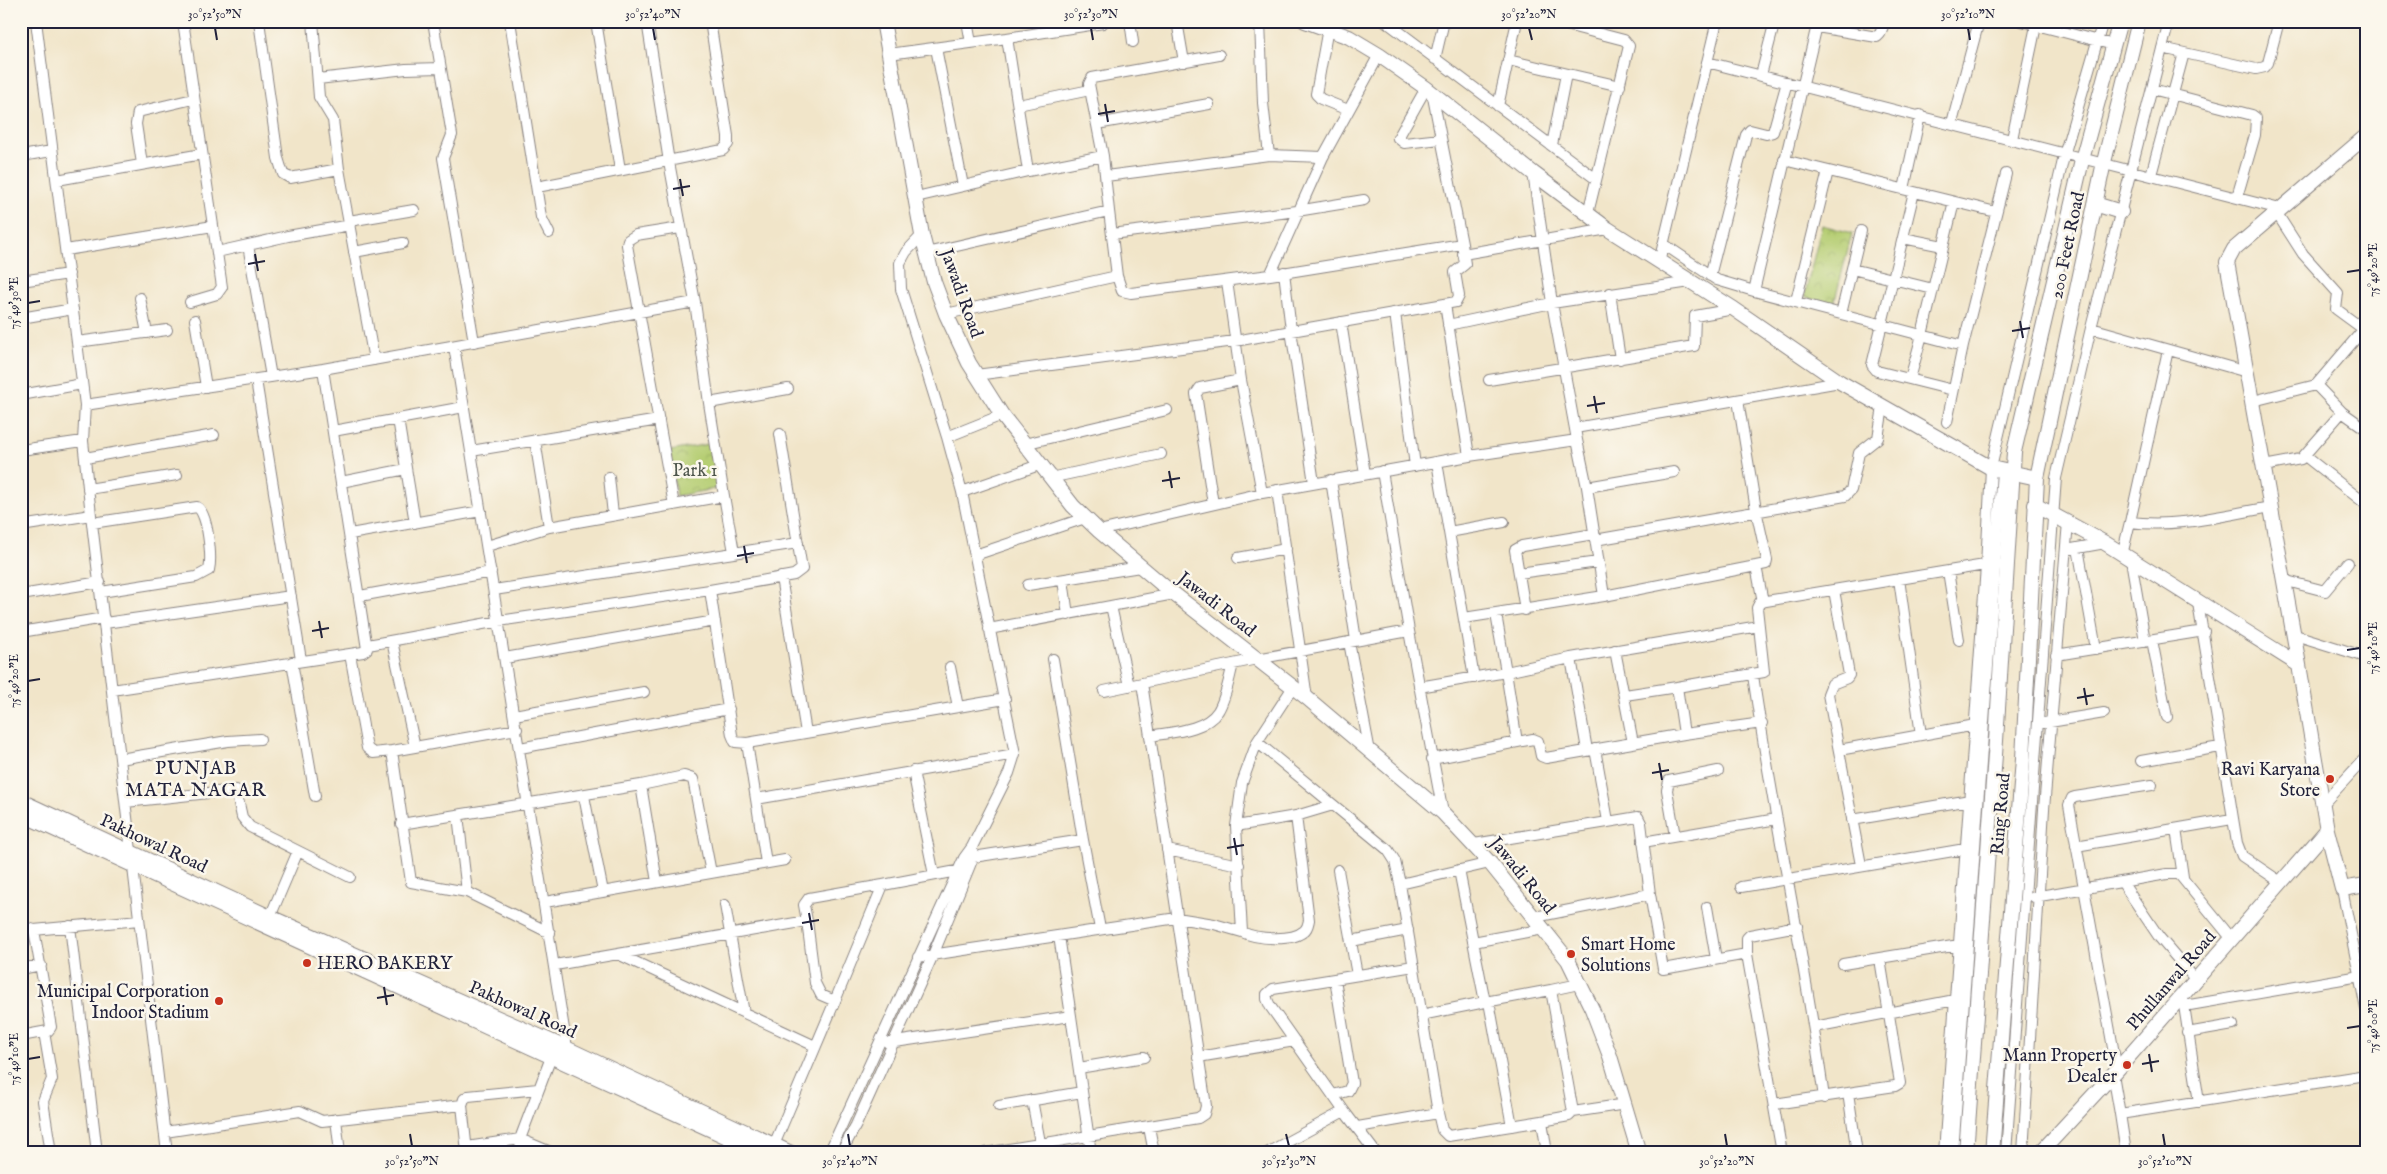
<svg xmlns="http://www.w3.org/2000/svg" width="2387" height="1174" font-family="'IM FELL English',serif">
<style>
.park{fill:url(#park-crowns);stroke:#6c7857}
.lines{fill:none;stroke-linecap:round;stroke-linejoin:round}
.street-casing{stroke:#8a8482;stroke-width:12}
.secondary-casing{stroke:#8a8482;stroke-width:16}
.street{stroke:#fff;stroke-width:10}
.secondary{stroke:#fff;stroke-width:14}
.ticks{fill:none;stroke:#22223b;stroke-width:2}
.poi-dot{fill:#c8321e;stroke:#fbf7ec;stroke-width:2}
.labels{text-anchor:middle;stroke-width:5;stroke-linejoin:round;paint-order:stroke}
.street-label{font-size:18px;fill:#22223b;stroke:#fbf7ec}
.park-label{font-size:18px;fill:#4e564c;stroke:#fbf7ec}
.poi-label{font-size:18px;fill:#22223b;stroke:#fbf7ec;text-anchor:end}
.neighbourhood-label{font-size:19px;letter-spacing:1px;fill:#22223b;stroke:#fbf7ec}
.neatline{fill:none;stroke:#22223b;stroke-width:2}
.ticks-label{font-size:12px;text-anchor:middle;fill:#22223b}
</style>
<defs>
<pattern id="park-crowns" width="20" height="18" patternUnits="userSpaceOnUse" patternTransform="scale(1.25)"><rect width="20" height="18" fill="#b6ce73"/><path d="M2 6a3 3 0 1 1 6 0M12 15a3 3 0 1 1 6 0" fill="none" stroke="#9cb164"/></pattern>
</defs>
<rect width="100%" height="100%" fill="#fbf7ec"/>
<filter id="ink" filterUnits="userSpaceOnUse"><feTurbulence type="fractalNoise" baseFrequency=".02" numOctaves="2"/><feDisplacementMap in="SourceGraphic" scale="10" xChannelSelector="R" yChannelSelector="G"/><feConvolveMatrix kernelMatrix="1 2 1 2 8 2 1 2 1" color-interpolation-filters="sRGB"/></filter>
<filter id="wash" filterUnits="userSpaceOnUse"><feTurbulence type="fractalNoise" baseFrequency=".0096" numOctaves="4" result="noise"/><feDisplacementMap in="SourceGraphic" scale="20" xChannelSelector="R" yChannelSelector="G"/><feGaussianBlur stdDeviation="1.12" result="paint"/><feColorMatrix in="noise" values="0 0 0 0 0 0 0 0 0 0 0 0 0 0 0 0 0 1.4 0 .05"/><feComposite in="paint" operator="in"/></filter>
<g filter="url(#wash)">
<rect width="100%" height="100%" fill="#f1e5c9"/>
<path class="park" d="M1822,225L1852,233L1834,304L1804,297Z
M713,443L720,488L676,496L670,451Z"/>
</g>
<g filter="url(#ink)">
<g class="lines">
<g class="street-casing">
<path id="street" d="M36,21L85,405L83,441L91,515L167,1153
M183,21L222,287L217,294L190,302
M259,21L278,158L283,174L290,178L339,169L374,360
M313,21L319,97L333,120L339,169
M433,21L452,135L443,158L474,342
M510,21L541,217L549,233
M596,21L620,170
M967,21L971,43
M1130,21L1133,42
M1177,21L1184,62
M1260,21L1263,103L1269,155
M1326,21L1328,28L1316,94L1321,99L1348,110
M1385,21L1596,179
M1551,21L1624,40L1629,46L1588,213
M1818,21L1754,291L1963,346
M2021,21L2114,45
M1817,27L1877,37L1880,34L1885,21
M936,48L963,186
M2162,48L2256,69L2265,67L2268,63L2279,21
M889,54L1007,38
M1435,59L1444,21
M1508,60L1620,86
M1707,62L2280,209
M1761,75L1775,21
M318,79L406,69L440,68
M1426,88L1398,138L1404,143L1441,139
M2152,89L2252,115L2256,118L2255,135L2237,197
M1018,105L1090,90
M1498,106L1517,21
M1952,123L1979,21
M1097,124L1209,104
M2012,139L2037,21
M1552,145L1566,74
M21,156L52,151
M1784,160L1996,212
M142,164L136,124L138,112L193,99
M1028,171L1103,156
M2151,175L2184,53
M1106,176L1269,155L1323,157
M57,180L202,154
M537,187L723,150L728,144V136L710,21
M1904,189L1920,115
M1914,192L1872,365L1877,371L1953,390
M916,197L1028,171L1007,38L1103,23
M1109,211L1103,156L1089,84L1092,78L1219,55
M2276,212L2303,254L2338,293L2336,309L2366,331
M349,221L414,210
M1112,234L1297,211L1364,200
M1903,238L1943,246
M248,245L271,377
M1665,245L1717,280L1754,291
M66,250L213,226
M217,252L288,236L350,225
M354,252L403,243
M926,253L1109,211L1117,276
M1463,254L1608,229
M1659,262L1717,21
M1852,269L1933,289
M1284,272L1291,330L1314,483
M1270,275L1323,157L1379,55
M1710,276L1746,135L1750,130L1766,134L1773,132L1787,82
M21,281L69,274
M1227,281L1241,380L1262,493
M1610,293L1620,359
M140,298L147,333
M1796,301L1828,171
M1445,304L1469,456
M1395,313L1415,466
M946,314L1117,276L1122,291L1131,293L1270,275L1462,244L1432,92
M1841,314L1861,231
M21,318L73,309
M195,320L206,387
M1341,322L1365,474
M1448,325L1552,303L1690,282
M2091,328L2247,372
M77,342L167,330
M454,346L568,1054
M976,375L1235,341L1456,302L1459,296L1455,272L1465,264L1462,244
M1910,379L1922,335L1954,202
M256,380L301,660
M1489,380L1694,346L1695,316L1734,309
M2316,385L2342,412L2366,429
M21,395L82,384
M1738,400L1756,510L1767,560L1766,564L1756,566
M2253,401L2316,385L2363,330
M709,403L788,389
M85,405L323,369
M398,419L415,523
M1947,422L1963,346L2006,174
M1575,428L1840,382
M333,431L464,407
M780,434L802,569L794,575L710,590L732,735L735,742L747,743L1005,699
M947,437L1002,415
M535,440L549,527
M1024,444L1167,410
M21,450L83,441
M471,451L659,420
M2305,456L2366,504
M85,458L214,435
M1437,462L1474,678
M2264,466L2301,459L2342,412
M609,477L613,515
M1050,478L1161,454
M1331,480L1356,640
M341,482L406,469
M1587,487L1674,472
M88,489L177,475
M1277,490L1307,698
M962,492L1039,465
M724,496L734,552
M1213,504L1196,394L1200,388L1241,380
M674,505L627,245L628,240L636,235L680,228
M2130,522L2168,350
M92,523L197,507C208,513 212,558 209,570L196,577L101,592
M21,526L91,515
M1099,531L1262,493L1469,456L1577,440L1552,303L1533,173
M1449,532L1504,522
M350,534L481,511
M1595,540L1845,496L1851,490L1859,453L1878,438L1883,407
M487,546L549,527L724,496L709,403L695,302L669,162L647,21
M2078,548L2096,649
M2072,549L2105,543
M975,555L1085,518
M2122,555L2130,522C2178,528 2224,515 2271,507
M1238,558L1286,549
M2131,560L2145,641
M1948,571L1959,640
M1519,573L1598,562
M781,577L806,733
M1899,579L1921,735
M1063,580L1068,615
M2283,580L2325,591L2348,563
M1028,585L1140,567
M494,590L798,543
M1834,590L1849,675L1847,678L1832,684L1828,694L1861,865
M21,595L100,582
M360,596L491,572
M1604,596L1756,566L1763,602
M2198,603L2237,843L2242,856L2282,883
M1111,606L1129,686
M1525,610L1515,550L1522,546L1594,534
M1496,614L1506,672L1571,658
M1464,618L1604,596L1587,487L1577,440
M105,623L291,596
M989,629L1174,594
M1409,631L1443,813
M21,632L104,618
M2292,634L2366,657
M2152,640L2167,717
M392,641L415,747
M1349,642L1370,752
M368,645L499,621L710,590
M1615,650L1633,743
M350,654L367,748L373,753L392,751
M2056,655L2204,631
M505,658L715,621
M1053,659L1083,840
M292,662L315,796
M950,667L958,707
M1753,675C1773,816 1805,956 1824,1098
M1293,687L1257,742L1388,850L1395,861L1400,884
M1419,687L1506,672L1517,742
M112,690L363,652L367,649L323,369L695,302
M1104,691L1257,659L1409,631L1382,471
M1625,695L1677,687
M514,715L644,692
M2044,723L2104,713
M517,729L392,751L411,882L467,892L550,933
M1684,734L1762,723
M1150,736C1171,732 1205,731 1218,711C1226,698 1229,679 1233,664
M747,743L756,799
M520,748L729,709
M1595,749L1608,821
M1587,750L1571,658L1759,626
M1839,750L1981,724
M120,759L228,741L260,739
M1432,759L1533,739L1538,741L1541,756L1546,758L1684,734L1677,687L1764,672L1757,608L1760,602L1997,563
M2141,761L2220,747
M913,771L934,875
M641,785L684,776L693,779L711,873
M584,796L603,892
M126,802L236,790L242,817L250,827L350,877
M2322,805L2366,757
M458,815L467,892
M1852,820L1976,799
M401,824L641,785L657,882
M1236,826L1242,783L1257,742
M2176,829L2183,877
M1675,836L1667,790L1669,781L1718,771
M1643,842L1777,819
M1474,844L1638,817L1641,823L1650,894
M2076,846L2232,819
M1167,850L1239,865
M967,858L1083,840L1100,929
M766,863L756,799L1015,754
M1490,863L1400,884L1438,1113L1442,1130L1448,1136L1542,1121L1547,1153
M1338,870L1357,975
M2122,882L2159,937L2195,979
M1741,887L1971,848
M2342,889L2366,1009
M2034,897L2167,874H2179L2232,939
M545,902L785,860
M725,905L744,1013
M1707,907L1716,959
M270,917L298,851
M1535,917L1650,894L1663,969L1747,954L1782,1153
M807,921L804,905L809,898L883,885
M21,925L34,930L139,920
M70,926L97,1153
M1242,932C1256,939 1292,942 1304,931C1308,928 1308,924 1309,920L1296,816
M1059,936L1071,1016
M1351,941L1408,930
M1473,942L1544,929
M618,954L815,1046
M1747,954V938L1750,935L1797,926
M918,957L1177,918L1214,924L1242,932L1236,826L1296,816L1333,805
M1843,964L1959,945
M555,965L807,921L815,983L821,995L835,1001L774,1145
M21,969L41,965
M1551,990L1579,984
M2183,999L2199,1102
M835,1001L883,885L962,870
M1485,1002L1551,990L1573,1112L1569,1116L1542,1121
M1489,1002L1512,1126
M2184,1006L2366,975
M1421,1015L1485,1002L1459,870
M1814,1027L1955,1000
M44,1032L52,1079L43,1101L51,1153
M2187,1033L2233,1025
M21,1036L48,1031L51,1027L34,930
M888,1043L1071,1016L1091,1153
M1198,1057L1295,1041
M1079,1068L1144,1057
M2117,1070L2069,805L2072,798L2075,797L2152,785
M2113,1074L2120,1114L2366,1075
M1848,1093L1895,1086L1900,1083L1880,959
M1333,1095L1348,1091L1352,1083L1335,979
M1032,1100L1042,1153
M1774,1104L1848,1093L1857,1153
M462,1105L467,1152
M999,1106L1082,1092
M1344,1111L1270,1006L1267,999V994L1273,989L1414,966
M1573,1112L1626,1104
M2120,1114L2126,1153
M336,1119L340,1153
M1149,1127L1154,1153
M1358,1127L1438,1113
M165,1132L300,1111L322,1121L462,1105L464,1099L468,1096L538,1089
M467,1147L520,1139L553,1153
M154,1153L167,1151
M521,1153L520,1139L553,1052
M829,1153L964,858L972,847L1009,773L1015,754L962,492L947,437L901,289L900,263L906,252L922,235
M841,1153L856,1125L933,955L973,858L972,847
M985,1153L1198,1118L1204,1114L1206,1106L1142,683
M1267,1153L1344,1111L1376,1153
M1944,1153L1986,566L1991,468L2065,152L2103,21
M1953,1153L2002,471
M2006,1153L2056,478L2091,328L2169,21
M2023,1153L2044,809L2068,522"/>
</g>
<g class="secondary-casing">
<path id="secondary" d="M883,21L922,235L934,282L946,314L969,363L1002,415L1073,506L1099,531L1165,587L1307,698L1443,813L1490,863L1568,960L1592,1009L1610,1056L1639,1153
M1305,21L1349,37L1379,55L1426,88L1533,173L1608,229L1734,309L1840,382L1991,468L2037,478
M2095,204L2121,212
M2035,505L2105,543L2299,665L2327,830L2342,889L2366,885
M2299,665L2227,262L2234,249L2366,136
M21,801L270,917L568,1049L791,1153
M21,814L762,1153
M1966,1153L1996,741L2014,452L2083,156L2120,21
M1992,1153L2023,759L2037,478L2104,162L2139,21
M2040,1153L2117,1070L2327,830"/>
</g>
<use href="#street" class="street"/>
<use href="#secondary" class="secondary"/>
</g>
</g>
<path class="ticks" d="M215,28L217,40M653,28L655,40M1091,28L1093,40M1529,28L1532,40M1968,28L1970,40M1105,104L1108,122M1098,114L1115,111M680,179L683,196M673,189L690,186M255,254L258,271M248,264L265,261M2347,272L2360,270M28,303L40,301M2020,321L2023,338M2012,331L2030,328M1594,396L1597,413M1587,406L1605,403M1169,471L1172,488M1162,481L1180,478M744,546L747,563M737,556L754,553M319,621L322,638M312,631L329,628M2347,650L2360,648M28,681L40,679M2084,688L2087,705M2077,698L2094,695M1659,763L1662,780M1652,773L1669,770M1234,838L1237,855M1227,848L1244,845M809,913L812,930M802,923L819,920M384,987L387,1005M377,998L394,995M2347,1028L2360,1026M2149,1054L2152,1072M28,1059L40,1057M2142,1064L2159,1061M410,1134L412,1146M848,1134L850,1146M1286,1134L1289,1146M1725,1134L1727,1146M2163,1134L2165,1146"/>
<g class="poi-dot">
<circle cx="2330" cy="779" r="5"/>
<circle cx="1571" cy="954" r="5"/>
<circle cx="307" cy="963" r="5"/>
<circle cx="219" cy="1001" r="5"/>
<circle cx="2127" cy="1065" r="5"/>
</g>
<g class="labels">
<g class="street-label">
<text transform="translate(2067 245) rotate(-78)" y="6">200 Feet Road</text>
<text transform="translate(962 293) rotate(70)" y="6">Jawadi Road</text>
<text transform="translate(1217 604) rotate(38)" y="6">Jawadi Road</text>
<text transform="translate(2000 814) rotate(-85)" y="6">Ring Road</text>
<text transform="translate(154 843) rotate(25)" y="6">Pakhowal Road</text>
<text transform="translate(1523 875) rotate(51)" y="6">Jawadi Road</text>
<text transform="translate(2171 980) rotate(-49)" y="6">Phullanwal Road</text>
<text transform="translate(523 1009) rotate(24)" y="6">Pakhowal Road</text>
</g>
<g class="park-label">
<text x="695" y="476">Park 1</text>
</g>
<g class="poi-label">
<text x="2320" y="775">Ravi Karyana<tspan x="2320" dy="21">Store</tspan></text>
<text x="1581" y="950" text-anchor="start">Smart Home<tspan x="1581" dy="21">Solutions</tspan></text>
<text x="317" y="969" text-anchor="start">HERO BAKERY</text>
<text x="209" y="997">Municipal Corporation<tspan x="209" dy="21">Indoor Stadium</tspan></text>
<text x="2117" y="1061">Mann Property<tspan x="2117" dy="21">Dealer</tspan></text>
</g>
<g class="neighbourhood-label">
<text x="196" y="774">PUNJAB<tspan x="196" dy="22">MATA NAGAR</tspan></text>
</g>
</g>
<rect width="2387" height="1174" fill="none" stroke="#fbf7ec" stroke-width="55"/>
<rect x="28" y="28" width="2332" height="1118" class="neatline"/>
<g class="ticks-label">
<text x="215" y="18">30°52'50"N</text>
<text x="653" y="18">30°52'40"N</text>
<text x="1091" y="18">30°52'30"N</text>
<text x="1529" y="18">30°52'20"N</text>
<text x="1968" y="18">30°52'10"N</text>
<text transform="translate(2373 270) rotate(-90)" y="4">75°49'20"E</text>
<text transform="translate(14 303) rotate(-90)" y="4">75°49'30"E</text>
<text transform="translate(2373 648) rotate(-90)" y="4">75°49'10"E</text>
<text transform="translate(14 681) rotate(-90)" y="4">75°49'20"E</text>
<text transform="translate(2373 1026) rotate(-90)" y="4">75°49'00"E</text>
<text transform="translate(14 1059) rotate(-90)" y="4">75°49'10"E</text>
<text x="412" y="1165">30°52'50"N</text>
<text x="850" y="1165">30°52'40"N</text>
<text x="1289" y="1165">30°52'30"N</text>
<text x="1727" y="1165">30°52'20"N</text>
<text x="2165" y="1165">30°52'10"N</text>
</g>
</svg>
